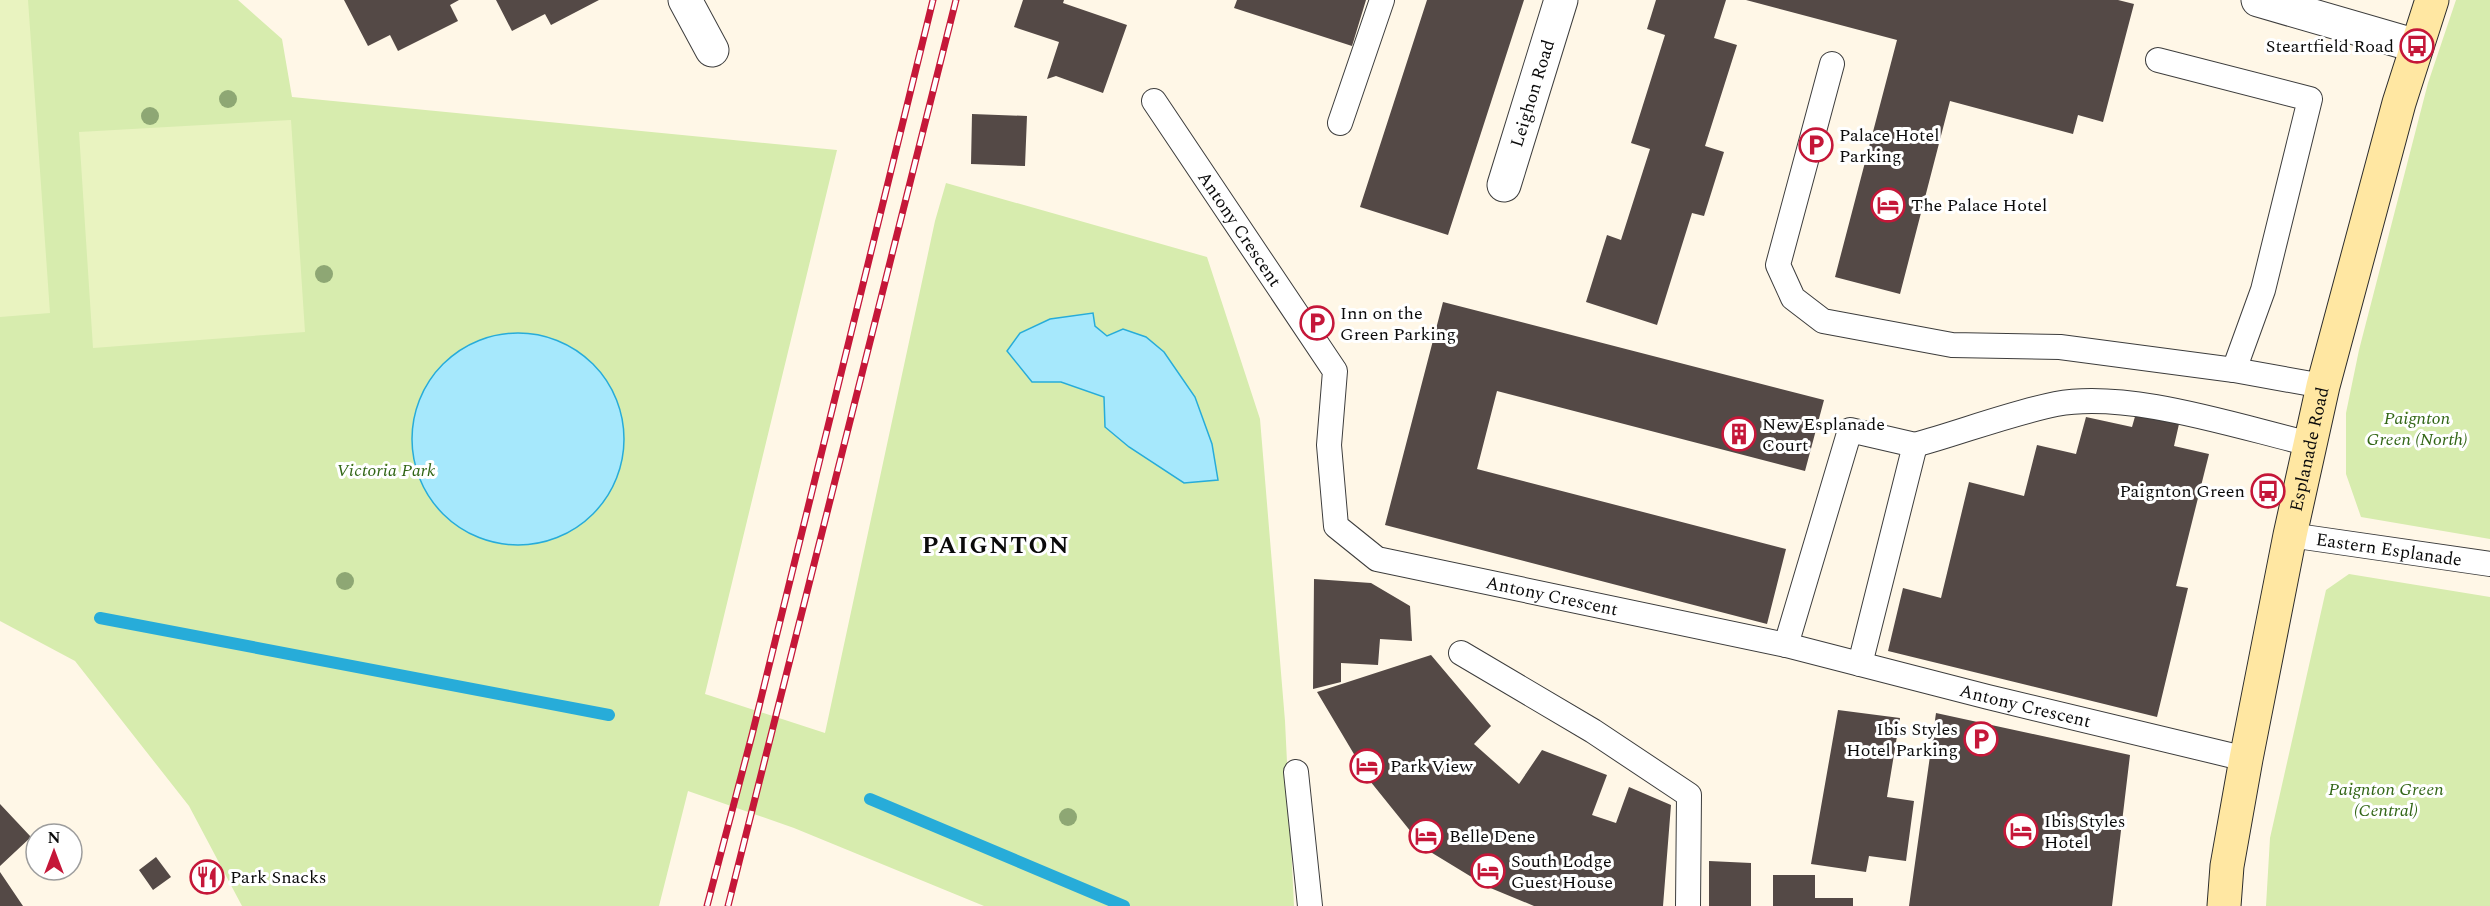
<svg xmlns="http://www.w3.org/2000/svg" width="2490" height="906" font-family="Spectral,serif">
<style>
.green{fill:#d7ecae}
.pitch{fill:#e9f3c0}
.water{fill:#a6e8fc;stroke:#27acd9;stroke-width:1.5}
.lines{fill:none;stroke-linecap:round;stroke-linejoin:round}
.stream{stroke:#27acd9;stroke-width:12}
.building{fill:#544946}
.service-casing{stroke:#3d3d3d;stroke-width:26}
.minor-casing{stroke:#3d3d3d;stroke-width:35}
.secondary-casing{stroke:#2c2c2c;stroke-width:35}
.service{stroke:#fff;stroke-width:24}
.minor{stroke:#fff;stroke-width:33}
.secondary{stroke:#ffe7a2;stroke-width:33}
.rail-casing{stroke:#c51739;stroke-width:7}
.rail{stroke:#fff;stroke-width:4.5;stroke-dasharray:14;stroke-linecap:butt}
.tree{fill:#8ea774}
.labels{text-anchor:middle;stroke-width:6;stroke-linejoin:round;paint-order:stroke}
.poi-label{font-size:18px;fill:#0a0a0a;stroke:#fff;text-anchor:start}
.street-label{font-size:18px;fill:#0a0a0a;stroke:#fff}
.park-label{font-size:18px;font-style:italic;fill:#326616;stroke:#fff}
.district-label{font-size:24px;font-weight:bold;letter-spacing:1.5px;fill:#0a0a0a;stroke:#fff}
</style>
<rect width="100%" height="100%" fill="#fff7e7"/>
<path class="green" d="M0,0H238L282,39L292,97L837,150L705,694L825,733L935,221L946,183L1207,257L1260,419L1285,721L1294,906H984L794,828L688,791L659,906H242L189,806L75,661L0,621Z
M2456,0H2490V539L2361,517L2346,474V413L2359,350L2428,83Z
M2349,574L2490,597V906H2266L2270,838L2326,590Z"/>
<path class="pitch" d="M0,0H28L50,313L0,317Z
M291,120L305,332L93,348L79,132Z"/>
<path class="water" d="M1093,313L1095,326L1107,336L1123,329L1146,337L1164,352L1195,397L1212,444L1218,480L1184,483L1129,447L1105,427L1104,397L1061,382H1032L1007,351L1020,333L1050,319Z
M412 439a106 106 0 1 1 212 0a106 106 0 1 1-212 0Z"/>
<g class="lines">
<path class="stream" d="M100,618L609,715
M870,799L1124,906"/>
</g>
<path class="building" d="M344,0H459L450,5L458,21L398,51L390,35L368,46Z
M496,0H599L551,25L545,14L512,31Z
M1023,0H1064L1063,3L1127,25L1103,93L1056,76L1047,79L1059,42L1014,27Z
M1237,0H1366L1352,46L1234,8Z
M1427,0H1524L1448,235L1360,207Z
M1656,0H1726L1714,38L1737,45L1705,146L1724,152L1704,216L1692,213L1657,325L1586,302L1607,235L1621,240L1650,149L1631,143L1665,35L1647,29Z
M1746,0H2118L2134,4L2103,122L2078,115L2073,134L1950,101L1900,294L1835,277L1897,40Z
M972,114L1027,116L1025,166L971,164Z
M1443,302L1824,400L1805,471L1497,391L1477,469L1786,549L1767,624L1385,525Z
M2136,413L2179,424L2174,446L2209,454L2176,586L2188,588L2157,717L1888,651L1903,588L1941,598L1969,482L2024,496L2037,445L2076,454L2086,417L2132,427Z
M1314,579L1371,583L1410,606L1412,641L1380,639L1378,665L1341,663V682L1313,689Z
M1431,655L1491,726L1474,744L1519,784L1542,750L1607,775L1592,815L1616,823L1629,787L1671,805L1663,906H1534L1488,887L1424,848L1370,781L1317,692Z
M1838,710L1900,718L1887,797L1914,801L1906,861L1869,856L1866,872L1811,864Z
M1936,713L2130,755L2112,906H1909Z
M0,804L31,837L0,866Z
M156,857L171,877L153,890L139,870Z
M1709,861L1751,863V906H1709Z
M0,872L23,906H0Z
M1773,875H1815V898H1853V906H1773Z"/>
<g class="lines">
<g class="service-casing">
<g id="service">
<path d="M2158,60L2310,99L2263,290L2234,370"/>
<path d="M1832,64L1778,265L1793,298L1823,321L1952,345L2060,347L2234,370L2323,386"/>
<path id="s1" d="M1154,101L1335,371L1329,445L1336,526L1377,559L1786,645L1988,697L2246,759"/>
<path d="M1340,123L1382,0"/>
<path d="M1915,445C1962,432 2008,414 2056,404C2129,390 2238,427 2311,444"/>
<path id="s2" d="M2290,535L2490,564"/>
<path d="M1786,645L1850,430L1915,445L1860,664"/>
<path d="M1461,653L1593,731L1689,795L1688,906"/>
<path d="M1296,772L1310,906"/>
</g>
</g>
<g class="minor-casing">
<g id="minor">
<path d="M685,0L712,50"/>
<path d="M2258,0L2417,46"/>
<path id="s3" d="M1504,185L1561,0"/>
</g>
</g>
<g class="secondary-casing">
<g id="secondary">
<path id="s4" d="M2224,906L2227,866L2246,759L2290,535L2323,386L2399,103L2432,0"/>
</g>
</g>
<use href="#service" class="service"/>
<use href="#minor" class="minor"/>
<use href="#secondary" class="secondary"/>
<g class="rail-casing">
<path id="rail" d="M707,906L752,735L933,0
M728,906L956,0"/>
</g>
<use href="#rail" class="rail"/>
</g>
<g class="tree">
<circle cx="228" cy="99" r="9"/>
<circle cx="150" cy="116" r="9"/>
<circle cx="324" cy="274" r="9"/>
<circle cx="345" cy="581" r="9"/>
<circle cx="1068" cy="817" r="9"/>
</g>
<defs>
<g id="bus-ring" transform="scale(1.725)"><circle r="9.5" fill="#fff" stroke="#c51739" stroke-width="1.5"/><path d="M-5-6H5V4H4V6H2V4H-2V6H-4V4H-5ZM-3.5-4V0h7V-4ZM-3.5 1.2v1.5H-2V1.2ZM2 1.2v1.5H3.5V1.2Z" fill="#c51739"/></g>
<g id="parking-ring" transform="scale(1.725)"><circle r="9.5" fill="#fff" stroke="#c51739" stroke-width="1.5"/><path d="M-3.5-5.5H1a3.5 3.5 0 0 1 0 7H-1V5.5H-3.5ZM-1-3.4V-.6H.8a1.4 1.4 0 0 0 0-2.8Z" fill="#c51739"/></g>
<g id="hotel-ring" transform="scale(1.725)"><circle r="9.5" fill="#fff" stroke="#c51739" stroke-width="1.5"/><path d="M-6-4.5h1.5V1H6V5H4.5V3h-9V5H-6ZM-4 0a1.8 1.8 0 1 1 3.6 0ZM.5 0V-2.5h3Q6-2.5 6 0Z" fill="#c51739"/></g>
<g id="building-ring" transform="scale(1.725)"><circle r="9.5" fill="#fff" stroke="#c51739" stroke-width="1.5"/><path d="M-4-6H4V6H1V3H-1V6H-4ZM-2.5-4.3h1.7v1.8h-1.7ZM.8-4.3h1.7v1.8H.8ZM-2.5-1h1.7V.8h-1.7ZM.8-1h1.7V.8H.8Z" fill="#c51739"/></g>
<g id="restaurant-ring" transform="scale(1.725)"><circle r="9.5" fill="#fff" stroke="#c51739" stroke-width="1.5"/><path d="M-5-6h1v4h1v-4h1v4h1v-4h1v5L-1.5 .5V6h-2V.5L-5-1ZM5-6V6H3V1.5H1.5Q1.5-4 5-6Z" fill="#c51739"/></g>
</defs>
<g fill-rule="evenodd">
<use href="#bus-ring" x="2417" y="46"/>
<use href="#parking-ring" x="1816" y="145"/>
<use href="#hotel-ring" x="1888" y="205"/>
<use href="#parking-ring" x="1317" y="323"/>
<use href="#building-ring" x="1739" y="434"/>
<use href="#bus-ring" x="2268" y="491"/>
<use href="#parking-ring" x="1981" y="739"/>
<use href="#hotel-ring" x="1367" y="766"/>
<use href="#hotel-ring" x="2021" y="831"/>
<use href="#hotel-ring" x="1426" y="836"/>
<use href="#hotel-ring" x="1488" y="871"/>
<use href="#restaurant-ring" x="207" y="877"/>
</g>
<g class="labels">
<g class="poi-label">
<text x="2394" y="52" text-anchor="end">Steartfield Road</text>
<text x="1839" y="141">Palace Hotel<tspan x="1839" dy="21">Parking</tspan></text>
<text x="1911" y="211">The Palace Hotel</text>
<text x="1340" y="319">Inn on the<tspan x="1340" dy="21">Green Parking</tspan></text>
<text x="1762" y="430">New Esplanade<tspan x="1762" dy="21">Court</tspan></text>
<text x="2245" y="497" text-anchor="end">Paignton Green</text>
<text x="1958" y="735" text-anchor="end">Ibis Styles<tspan x="1958" dy="21">Hotel Parking</tspan></text>
<text x="1390" y="772">Park View</text>
<text x="2044" y="827">Ibis Styles<tspan x="2044" dy="21">Hotel</tspan></text>
<text x="1449" y="842">Belle Dene</text>
<text x="1511" y="867">South Lodge<tspan x="1511" dy="21">Guest House</tspan></text>
<text x="230" y="883">Park Snacks</text>
</g>
<g class="street-label">
<text dy="6" stroke="none"><textPath href="#s3" startOffset="96">Leighon Road</textPath></text>
<text dy="6" stroke="none"><textPath href="#s1" startOffset="154">Antony Crescent</textPath></text>
<text dy="6" stroke="none"><textPath href="#s4" startOffset="465">Esplanade Road</textPath></text>
<text dy="6" stroke="none"><textPath href="#s2" startOffset="100">Eastern Esplanade</textPath></text>
<text dy="6" stroke="none"><textPath href="#s1" startOffset="712">Antony Crescent</textPath></text>
<text dy="6" stroke="none"><textPath href="#s1" startOffset="1198">Antony Crescent</textPath></text>
</g>
<g class="park-label">
<text x="2417" y="424">Paignton<tspan x="2417" dy="21">Green (North)</tspan></text>
<text x="386" y="476">Victoria Park</text>
<text x="2386" y="795">Paignton Green<tspan x="2386" dy="21">(Central)</tspan></text>
</g>
<g class="district-label">
<text x="996" y="553">PAIGNTON</text>
</g>
</g>
<g transform="translate(54 852)"><circle r="28" fill="#ffffff" stroke="#9d9d9d" stroke-width="1.5"/>
<path d="M0-4.5L10 22L0 15L-10 22Z" fill="#c51739"/>
<text y="-9" font-size="16" font-weight="bold" text-anchor="middle" fill="#0a0a0a">N</text>
</g>
</svg>
